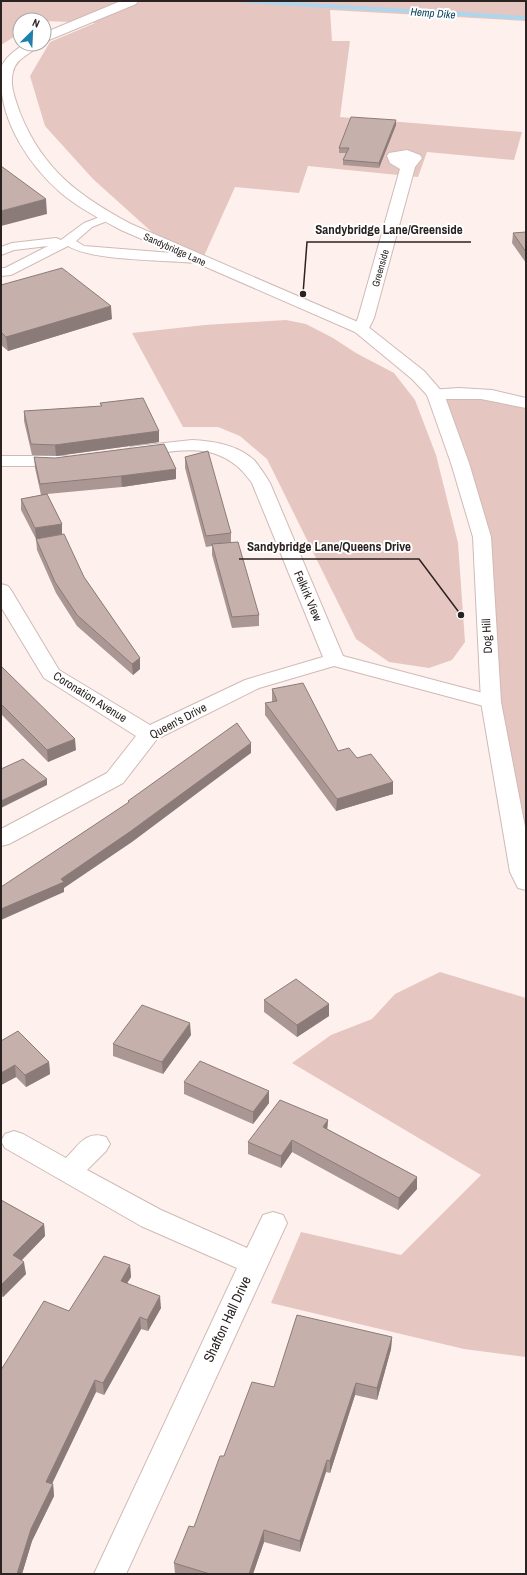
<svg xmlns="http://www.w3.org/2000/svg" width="527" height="1575" font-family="'Archivo Narrow',sans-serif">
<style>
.green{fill:#e6c6c0}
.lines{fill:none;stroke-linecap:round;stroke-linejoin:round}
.stream{fill:#abd6ee;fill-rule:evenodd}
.lane-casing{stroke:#d0bab6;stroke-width:2}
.street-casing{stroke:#d0bab6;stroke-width:2}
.secondary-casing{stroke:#d0bab6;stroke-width:2}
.lane{fill:#fff;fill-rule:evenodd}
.street{fill:#fff;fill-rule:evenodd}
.secondary{fill:#fff;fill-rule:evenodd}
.wall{fill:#aa9794}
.shaded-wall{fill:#8b7b78}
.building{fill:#c6b0ac;stroke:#8b7b78}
.labels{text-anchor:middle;stroke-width:4;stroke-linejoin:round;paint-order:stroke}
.far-street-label{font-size:10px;fill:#2b2321;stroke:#fff}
.far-water-label{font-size:11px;font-style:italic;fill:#0b445c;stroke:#fff}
.street-label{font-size:12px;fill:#2b2321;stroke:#fff}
.near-street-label{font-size:14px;fill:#2b2321;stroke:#fff}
.leader{fill:none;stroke:#2b2321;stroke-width:1.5}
.callout-dot{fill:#2b2321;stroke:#fff;stroke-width:1.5}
.callout-label{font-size:13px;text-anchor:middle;font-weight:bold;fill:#2b2321;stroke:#fff;stroke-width:4;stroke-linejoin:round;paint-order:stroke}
</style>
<rect width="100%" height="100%" fill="#fef0ed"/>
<path class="green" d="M1,1H526V21L330,10L332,41H350L340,117L522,132L514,160L427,152L418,177L308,166L299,193L235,187L204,256L154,234L93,179L45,126L30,76L50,42L95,23L20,20V33L1,45Z
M286,320L306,324L333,338L356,353L394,373L415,400L436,455L458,543L465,642L452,660L429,668L389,662L356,639L267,459L240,436L218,427H183L132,333L205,325Z
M435,394L526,403V870L515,829L482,537Z
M440,972L526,998V1357L464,1349L271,1303L301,1232L401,1255L481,1175L292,1063L331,1035L372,1019L395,994Z"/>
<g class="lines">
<path class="stream" d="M241,1H272L526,16V20L244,3Z"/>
<g class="lane-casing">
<path id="lane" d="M108,214L114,217L112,219L92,227L76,241L84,246L197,255L203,259L197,263C166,260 92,261 68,246L11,275L1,276V268H5L48,246L14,250L1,255V247L12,243L56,238L61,240L84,223Z"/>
</g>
<g class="street-casing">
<path id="street" d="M407,150L420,155L422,158L415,167L374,318L367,332L361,334L355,332L353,329L358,318L400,169L390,163L387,156L389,153Z
M459,388L492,390L526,398V408L481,399H435L429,398L426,394L429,390Z
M192,440C213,441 238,445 254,460C260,467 265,475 270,483L343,656L498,697L501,702L498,707L491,708L334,666L259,688L157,739L123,783L9,844L1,846V829L107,773L136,736L44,678L1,607V584L8,586L11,590L59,670L150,725L245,680L323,657L252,483C222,439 182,450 137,456L131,455L128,451L131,447L137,446Z
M1,456H63L69,457L72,461L69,465L63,466H1Z
M14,1131L23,1134L66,1158C79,1145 86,1130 106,1137L110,1144L106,1151L87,1170L161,1210L247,1248L263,1215L273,1212L283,1215L287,1223L126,1574H94L237,1268L141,1226L5,1148L1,1141L5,1134Z"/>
</g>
<g class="secondary-casing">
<path id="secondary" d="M121,1H138L136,4L44,42V33Z
M24,44H39C32,55 16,57 13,72C9,85 16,101 20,113C43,170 79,196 131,224L367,326L424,371L444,394L469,463L491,537L501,702L526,832V890L518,888L510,872L481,702L473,537L451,463L427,395L412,379L355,332L121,230C100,219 79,208 61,193C30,166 1,123 1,80C1,77 0,71 1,68C4,58 16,50 24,44Z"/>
</g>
<use href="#lane" class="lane"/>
<use href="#street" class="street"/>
<use href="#secondary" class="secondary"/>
</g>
<path class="wall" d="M396,125L379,168L343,165V160L346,153H339V148Z
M526,232V263L512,243L513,233Z
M1,285L112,319L8,351L1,345Z
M100,403L159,431V442L56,456L32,455L24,421V411L101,406Z
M34,457L176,479L122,487L47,494L62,524V534L36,539L21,510V499L41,495L35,468Z
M185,457L231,533V542L259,615V626L232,628L212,555V546L206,547L185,468Z
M36,539L84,577L140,658V669L133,675L77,626L56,593L37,550Z
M1,666L76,750L48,762L1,714Z
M272,689L338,751L357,758L393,782V794L336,811L265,715V703L272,702Z
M264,1000L329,1004V1016L297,1037L264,1012Z
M191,1035L163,1074L113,1056V1044Z
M1,1041L49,1062L50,1074L26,1087L16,1077L1,1085Z
M184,1082L269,1091V1103L253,1124L184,1094Z
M328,1120L327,1129L417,1177V1189L398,1210L292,1152L281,1168L248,1154V1142Z
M1,1200L44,1224L45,1236L22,1260L26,1274L3,1297L1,1296Z
M130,1265L131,1277L127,1283L161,1308L148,1331L141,1329L104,1395L96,1392L52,1484H53L54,1496L32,1541L22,1574H1L69,1311Z
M392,1337L391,1349L377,1400L355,1395L330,1473L326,1472L300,1552L264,1542L253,1574H175L174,1563L194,1527L224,1456L274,1387Z"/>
<path class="shaded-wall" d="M396,120V125L379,168V163Z
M46,199L47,214L1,226V211Z
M111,306L112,319L8,351L6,337Z
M159,431V442L56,456L55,445Z
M176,469V479L122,487L121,476Z
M62,524V534L36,539L35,528Z
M140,658V669L133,675L132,664Z
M75,739L76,750L48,762L47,750Z
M251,743V753L132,842L64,888V892L1,920V909L61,879Z
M47,779V785L1,808V801Z
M393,782V794L336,811L337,799Z
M329,1004V1016L297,1037V1025Z
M190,1023L191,1035L163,1074L162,1062Z
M49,1062L50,1074L26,1087L25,1075Z
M15,1065L16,1077L1,1085V1073Z
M269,1091V1103L253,1124V1112Z
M328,1120L327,1132L323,1127Z
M292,1140V1152L281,1168V1156Z
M417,1177V1189L398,1210L399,1198Z
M44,1224L45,1236L15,1267L13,1255Z
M24,1262L26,1274L3,1297L1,1285Z
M130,1265L131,1277L121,1293V1281Z
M160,1296L161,1308L148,1331L147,1320Z
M140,1317L141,1329L104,1395L103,1383Z
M392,1337L391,1349L377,1400V1388Z
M95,1380L96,1392L47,1494L46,1482Z
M356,1383L355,1395L330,1473V1461Z
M327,1460L326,1472L300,1552V1541Z
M53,1484L54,1496L32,1541L22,1574H17L31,1529Z
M264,1530V1542L253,1574H249Z"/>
<path class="building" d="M351,117L396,120L379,163L343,160L349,148H339Z
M1,166L46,199L1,211Z
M526,232V252L513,233Z
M62,268L111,306L6,337L1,332V285Z
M143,398L159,431L55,445L31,444L24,411L102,406L100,403Z
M164,444L176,469L121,476L40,484L34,457L55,458Z
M208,451L231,533L206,536L185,457Z
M47,494L62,524L35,528L21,499Z
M64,534L84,577L140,658L132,664L77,615L55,582L36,539Z
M238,542L259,615L232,617L212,544Z
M1,666L75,739L47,750L1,704Z
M303,683L338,751L349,748L357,758L371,754L393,782L337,799L265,703L277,701L272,689Z
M237,723L251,743L131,831L61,879L64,882L1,909V887L129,802L128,801Z
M23,759L47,779L1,801V769Z
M296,979L329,1004L297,1025L264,1000Z
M142,1005L190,1023L162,1062L113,1044Z
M18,1031L49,1062L25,1075L15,1065L1,1073V1041Z
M200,1061L269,1091L253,1112L184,1082Z
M280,1100L328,1120L323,1127L417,1177L399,1198L292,1140L281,1156L248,1142Z
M1,1200L44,1224L13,1255L24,1262L1,1285Z
M104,1256L130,1265L121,1281L160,1296L147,1320L140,1317L103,1383L95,1380L46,1482L53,1484L31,1529L17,1574H1V1370L44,1301L69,1311Z
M297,1315L392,1337L377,1388L356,1383L330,1461L327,1460L300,1541L264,1530L249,1574H210L174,1563L189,1526L194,1527L220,1456H224L252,1382L274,1387Z"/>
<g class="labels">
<g class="far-street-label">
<text transform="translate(175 249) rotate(24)" y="4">Sandybridge Lane</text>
<text transform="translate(380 268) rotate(-74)" y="4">Greenside</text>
</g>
<g class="far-water-label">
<text transform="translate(433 13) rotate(4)" y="4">Hemp Dike</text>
</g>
<g class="street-label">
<text transform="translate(308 596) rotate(67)" y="4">Felkirk View</text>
<text transform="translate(487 636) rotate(-93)" y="4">Dog Hill</text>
<text transform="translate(90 697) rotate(32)" y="4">Coronation Avenue</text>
<text transform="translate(178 721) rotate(-28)" y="4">Queen's Drive</text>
</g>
<g class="near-street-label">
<text transform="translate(227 1319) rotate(-65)" y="5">Shafton Hall Drive</text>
</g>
</g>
<path class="leader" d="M303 294L307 242H471M461 615L419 559H239"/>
<g class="callout-dot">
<circle cx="303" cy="294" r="4"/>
<circle cx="461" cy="615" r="4"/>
</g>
<g class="callout-label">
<text x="389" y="234">Sandybridge Lane/Greenside</text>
<text x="329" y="551">Sandybridge Lane/Queens Drive</text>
</g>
<rect width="527" height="1575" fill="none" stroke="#2b2321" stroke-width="4"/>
<g transform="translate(32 32) rotate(24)"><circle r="19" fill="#ffffff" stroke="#aaa7a6"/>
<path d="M0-3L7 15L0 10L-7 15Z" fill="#1d81ac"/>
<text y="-6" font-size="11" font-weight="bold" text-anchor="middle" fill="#2b2321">N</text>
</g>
</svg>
